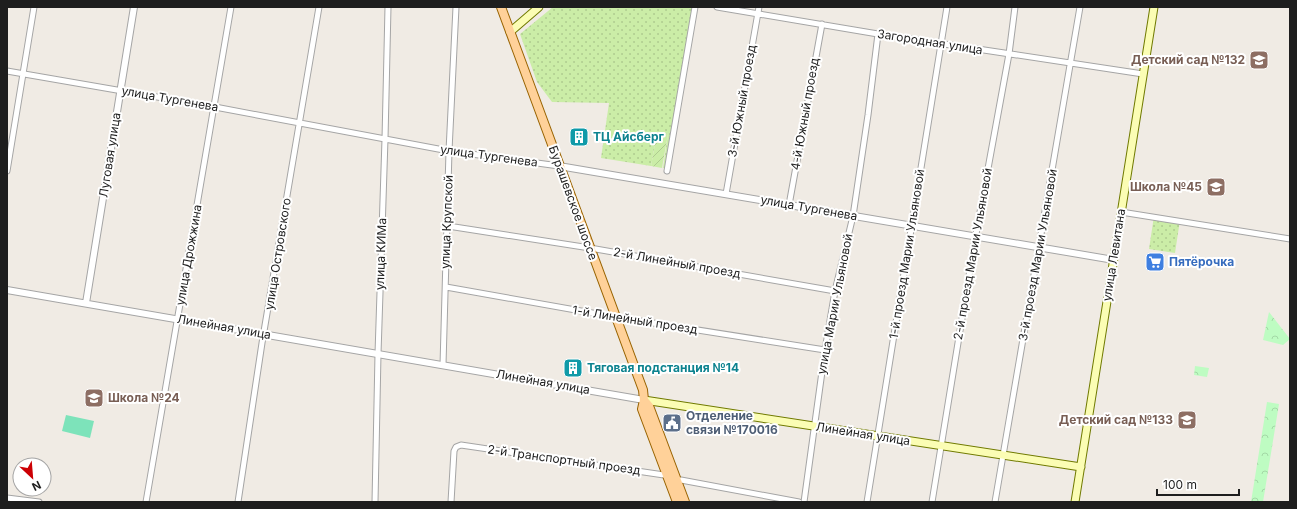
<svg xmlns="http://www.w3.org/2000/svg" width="1297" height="509" font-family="Inter,sans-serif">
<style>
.grass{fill:url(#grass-dots)}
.park{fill:url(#park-crowns)}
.garden{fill:url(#garden-furrows)}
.pitch{fill:#7de3ba}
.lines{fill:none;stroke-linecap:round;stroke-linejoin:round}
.minor-casing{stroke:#a5a5a5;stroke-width:7}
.tertiary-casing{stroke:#a5a5a5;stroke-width:8}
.secondary-casing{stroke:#707a00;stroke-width:9}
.primary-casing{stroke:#986300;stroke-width:10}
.minor{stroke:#fff;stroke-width:5}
.tertiary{stroke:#fff;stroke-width:6}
.secondary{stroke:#fbfdb4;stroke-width:7}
.primary{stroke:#ffd199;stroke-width:8}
.labels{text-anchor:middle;stroke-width:4;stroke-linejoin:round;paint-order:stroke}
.street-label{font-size:12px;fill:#1e1e1e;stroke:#fff}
.education-label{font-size:12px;font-weight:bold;fill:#785e54;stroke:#fff;text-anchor:end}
.culture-label{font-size:12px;font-weight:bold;fill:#0d838f;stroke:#fff;text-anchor:start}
.shop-label{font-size:12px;font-weight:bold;fill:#366cbe;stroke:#fff;text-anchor:start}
.service-label{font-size:12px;font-weight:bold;fill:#4e5e75;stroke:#fff;text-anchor:start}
</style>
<defs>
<pattern id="grass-dots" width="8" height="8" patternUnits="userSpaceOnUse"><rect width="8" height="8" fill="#cbeda7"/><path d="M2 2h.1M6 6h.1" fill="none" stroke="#aecb8f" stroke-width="1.8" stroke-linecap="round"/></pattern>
<pattern id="park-crowns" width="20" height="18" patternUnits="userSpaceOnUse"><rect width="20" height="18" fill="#befcc2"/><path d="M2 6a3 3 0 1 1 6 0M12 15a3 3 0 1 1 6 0" fill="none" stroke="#a3d8a6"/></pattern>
<pattern id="garden-furrows" width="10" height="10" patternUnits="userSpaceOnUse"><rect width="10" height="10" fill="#cbeda7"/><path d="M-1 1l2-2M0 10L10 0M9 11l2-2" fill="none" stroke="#aecb8f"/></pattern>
</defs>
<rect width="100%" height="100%" fill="#f0ebe4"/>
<path class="grass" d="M553,7H692L666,168H663L668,134L657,132L651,166L601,158L609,103L552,102L537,82L520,34Z
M1154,216L1180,220L1175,253L1149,249Z"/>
<path class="park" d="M1269,312L1290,339L1283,345L1263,340Z
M1195,366L1209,368L1207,377L1194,375Z
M1267,402L1279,404L1263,502H1251Z"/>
<path class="garden" d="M657,132L668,134L662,168L651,166Z"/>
<path class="pitch" d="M66,415L94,421L90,438L62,431Z"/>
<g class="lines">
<g class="minor-casing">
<path id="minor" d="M717,7L878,34L1143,74
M7,71L215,107L449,151L559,166
M7,171L34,7
M667,171L695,7
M726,194L759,7
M789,205L822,24
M1121,212L1290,239
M448,226L590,248L835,291
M446,287L615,317L825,350
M443,365L449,151L456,7
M677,481L681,480L799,502
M7,498L39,502
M146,502L231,7
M238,502L262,343L319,7
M375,502L378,354L385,139L388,7
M451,502L454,451L456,447L461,445L664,475L667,474
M804,502L825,350L835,291L853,216L868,115L878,34
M867,502L947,7
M932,502L974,245L1009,54L1015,7
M995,502L1080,7"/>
</g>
<g class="tertiary-casing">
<path id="tertiary" d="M559,166L1114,260
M7,290L644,400
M86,303L134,7"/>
</g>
<g class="secondary-casing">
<path id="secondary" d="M510,32L539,7
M644,400L1081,467
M1075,502L1154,7"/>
</g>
<g class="primary-casing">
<path id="primary" d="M501,7L643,390L644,400L642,409L677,502
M644,400L649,406L685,502"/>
</g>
<use href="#minor" class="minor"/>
<use href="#tertiary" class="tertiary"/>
<use href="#secondary" class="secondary"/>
<use href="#primary" class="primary"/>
</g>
<defs>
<g id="school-square" transform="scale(1)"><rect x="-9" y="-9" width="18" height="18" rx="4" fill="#8d6e63" stroke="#fff"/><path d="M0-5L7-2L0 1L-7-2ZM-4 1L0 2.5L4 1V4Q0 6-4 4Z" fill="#fff"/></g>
<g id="building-square" transform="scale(1)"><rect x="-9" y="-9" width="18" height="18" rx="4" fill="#0f9aa8" stroke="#fff"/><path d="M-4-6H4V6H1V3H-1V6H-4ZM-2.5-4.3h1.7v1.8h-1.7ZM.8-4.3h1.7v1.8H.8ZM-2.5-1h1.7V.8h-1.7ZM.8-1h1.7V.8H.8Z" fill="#fff"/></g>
<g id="supermarket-square" transform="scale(1)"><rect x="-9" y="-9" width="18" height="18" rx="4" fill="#3f7fe0" stroke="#fff"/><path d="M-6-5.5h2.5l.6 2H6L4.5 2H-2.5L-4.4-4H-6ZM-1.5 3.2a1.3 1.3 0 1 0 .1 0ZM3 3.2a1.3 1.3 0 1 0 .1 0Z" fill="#fff"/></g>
<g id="civic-square" transform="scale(1)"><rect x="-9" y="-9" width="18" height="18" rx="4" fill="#5c6f8a" stroke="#fff"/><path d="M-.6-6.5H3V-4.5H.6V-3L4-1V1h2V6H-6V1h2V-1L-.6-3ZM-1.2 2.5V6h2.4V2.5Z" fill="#fff"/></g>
</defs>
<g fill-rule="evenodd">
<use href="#school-square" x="1259" y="60"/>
<use href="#building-square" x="579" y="137"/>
<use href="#school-square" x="1216" y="187"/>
<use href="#supermarket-square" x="1155" y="262"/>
<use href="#building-square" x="573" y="368"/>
<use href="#school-square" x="94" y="398"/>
<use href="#school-square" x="1187" y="420"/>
<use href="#civic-square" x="672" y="423"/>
</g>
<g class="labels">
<g class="street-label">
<text transform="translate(930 42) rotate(9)" y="4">Загородная улица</text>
<text transform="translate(170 99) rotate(10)" y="4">улица Тургенева</text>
<text transform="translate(742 101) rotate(-80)" y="4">3-й Южный проезд</text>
<text transform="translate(805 114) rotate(-80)" y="4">4-й Южный проезд</text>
<text transform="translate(110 155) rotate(-81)" y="4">Луговая улица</text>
<text transform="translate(489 156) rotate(8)" y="4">улица Тургенева</text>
<text transform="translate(573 203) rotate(70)" y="4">Бурашевское шоссе</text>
<text transform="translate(809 208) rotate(10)" y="4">улица Тургенева</text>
<text transform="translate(447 222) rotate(-88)" y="4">улица Крупской</text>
<text transform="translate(278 254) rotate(-81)" y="4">улица Островского</text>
<text transform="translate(381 254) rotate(-88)" y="4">улица КИМа</text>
<text transform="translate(907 254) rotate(-81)" y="4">1-й проезд Марии Ульяновой</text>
<text transform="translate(973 254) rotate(-80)" y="4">2-й проезд Марии Ульяновой</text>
<text transform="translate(189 255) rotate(-80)" y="4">улица Дрожжина</text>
<text transform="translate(1038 255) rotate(-80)" y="4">3-й проезд Марии Ульяновой</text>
<text transform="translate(1114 255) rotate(-81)" y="4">улица Левитана</text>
<text transform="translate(677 263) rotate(10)" y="4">2-й Линейный проезд</text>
<text transform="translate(835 304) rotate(-79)" y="4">улица Марии Ульяновой</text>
<text transform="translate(635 320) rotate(9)" y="4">1-й Линейный проезд</text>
<text transform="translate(224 327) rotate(10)" y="4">Линейная улица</text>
<text transform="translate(543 382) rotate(10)" y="4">Линейная улица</text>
<text transform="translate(863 434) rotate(9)" y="4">Линейная улица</text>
<text transform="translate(564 460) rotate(8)" y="4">2-й Транспортный проезд</text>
</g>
<g class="education-label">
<text x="1245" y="64">Детский сад №132</text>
<text x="1202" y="191">Школа №45</text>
<text x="108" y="402" text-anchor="start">Школа №24</text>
<text x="1173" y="424">Детский сад №133</text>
</g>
<g class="culture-label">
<text x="593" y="141">ТЦ Айсберг</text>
<text x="587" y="372">Тяговая подстанция №14</text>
</g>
<g class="shop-label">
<text x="1169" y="266">Пятёрочка</text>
</g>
<g class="service-label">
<text x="686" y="420">Отделение<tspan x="686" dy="14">связи №170016</tspan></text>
</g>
</g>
<rect width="1297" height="509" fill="none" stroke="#1e1e1e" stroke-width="16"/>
<g transform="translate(32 477) rotate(154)"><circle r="19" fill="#ffffff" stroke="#a5a5a5"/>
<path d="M0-3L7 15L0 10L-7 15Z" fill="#cc0004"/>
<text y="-6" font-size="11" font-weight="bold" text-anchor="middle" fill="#1e1e1e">N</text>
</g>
<path d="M1157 489v6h82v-6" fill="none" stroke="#1e1e1e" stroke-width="2"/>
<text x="1163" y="489" font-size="12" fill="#1e1e1e" stroke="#ffffff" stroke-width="3" paint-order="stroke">100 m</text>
</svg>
